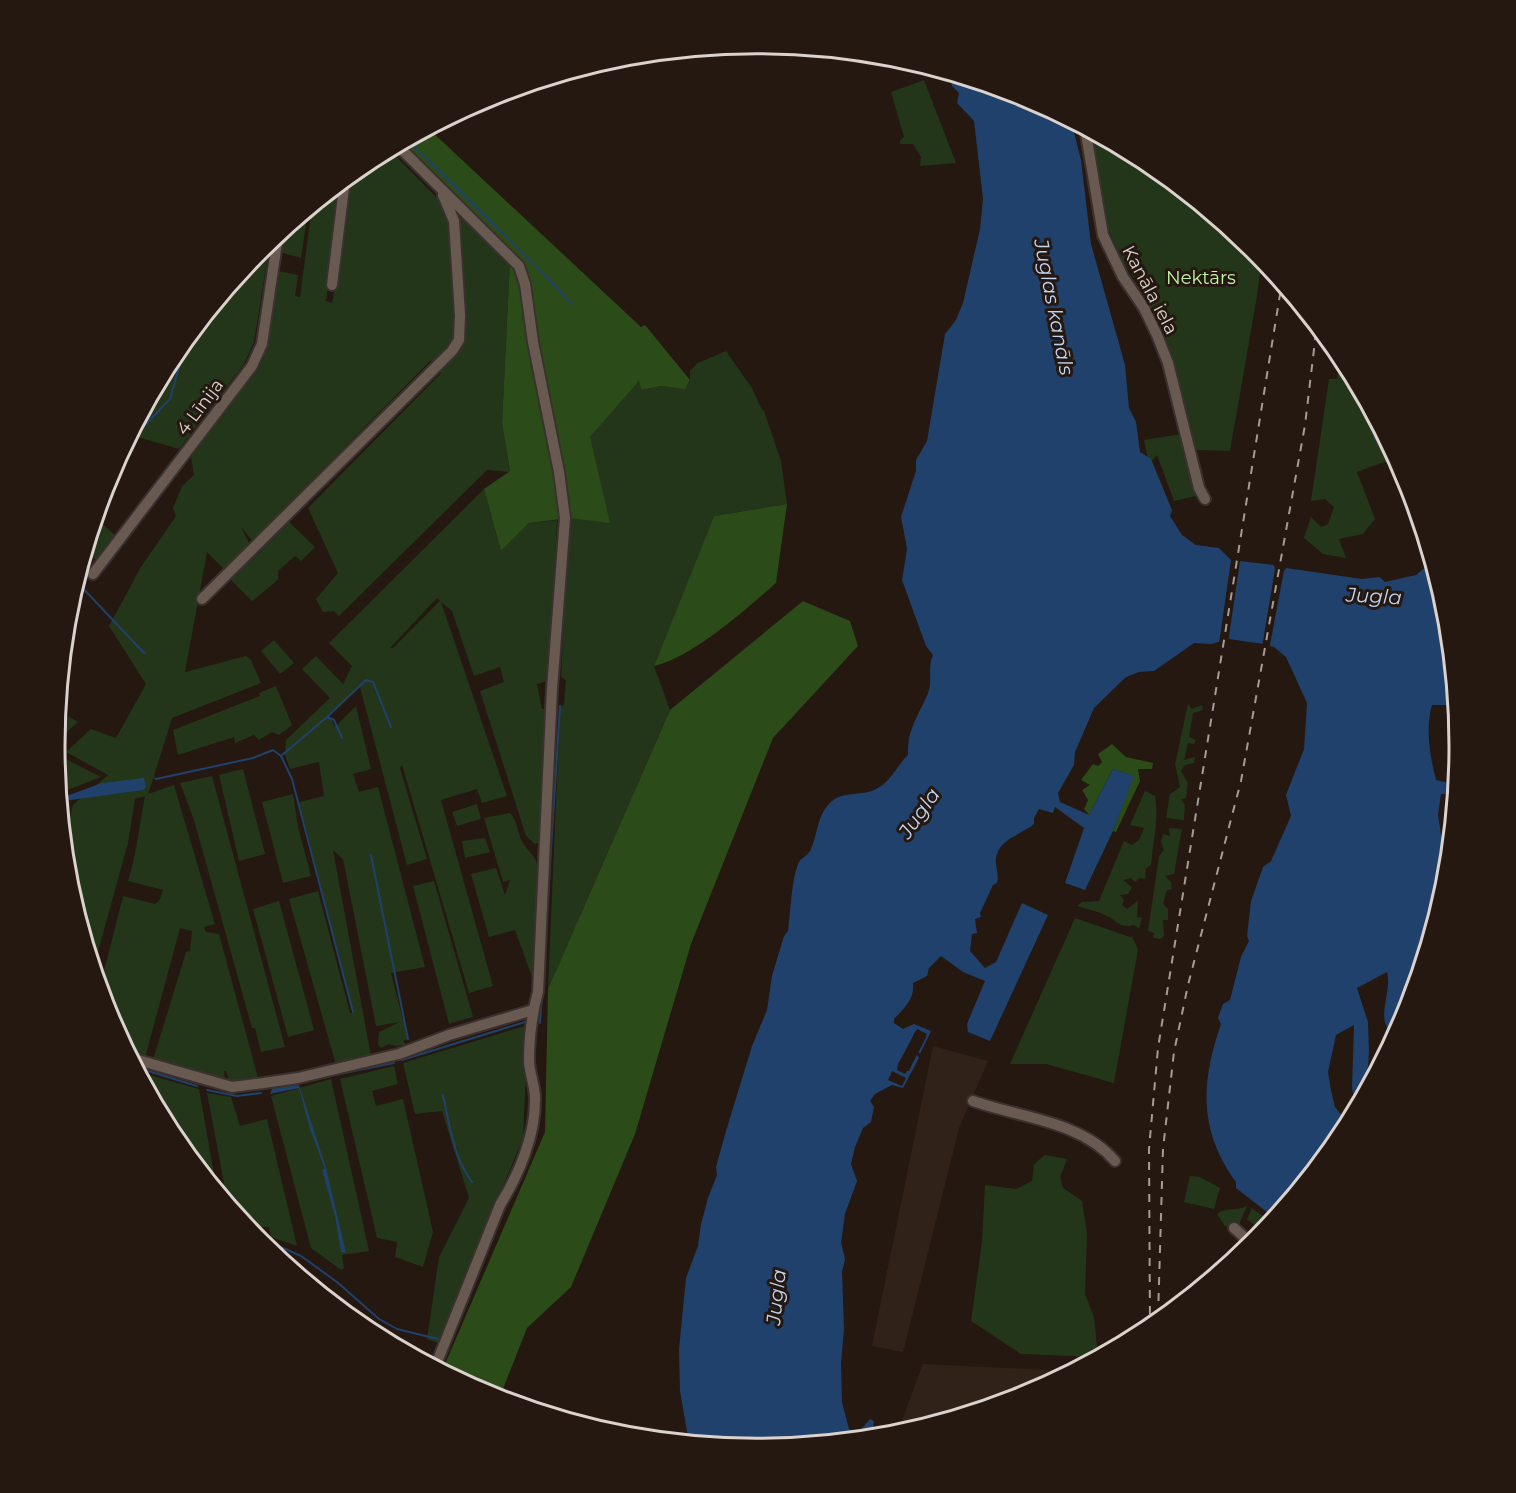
<svg xmlns="http://www.w3.org/2000/svg" width="1516" height="1493" font-family="Montserrat,sans-serif">
<style>
.industrial{fill:#312219}
.green{fill:#233619;fill-rule:evenodd}
.forest{fill:#2b4b19}
.water{fill:#20416c}
.pier{fill:#241810;fill-rule:evenodd}
.lines{fill:none;stroke-linecap:round;stroke-linejoin:round}
.stream{stroke:#20416c;stroke-width:2}
.minor-casing{stroke:#3a312e;stroke-width:14}
.minor{stroke:#695a51;stroke-width:10}
.rail{stroke:#a69c96;stroke-width:2;stroke-dasharray:8 8;stroke-linecap:butt}
.labels{text-anchor:middle;stroke-width:6;stroke-linejoin:round;paint-order:stroke}
.park-label{font-size:18px;fill:#c1f5a8;stroke:#241810}
.street-label{font-size:18px;fill:#dbd2cd;stroke:#241810}
.water-label{font-size:20px;font-style:italic;fill:#c0d4f1;stroke:#241810}
.rim{fill:none;stroke:#dbd2cd;stroke-width:3}
</style>
<rect width="100%" height="100%" fill="#241810"/>
<path class="industrial" d="M933,1046L988,1061L959,1128L903,1352L872,1346Z
M923,1364L1073,1371L1027,1396L896,1436Z"/>
<path class="green" d="M874,55L910,62L905,63L903,60L891,64Z
M924,80L956,163L920,166L921,157L913,144H900V140L904,137L891,92Z
M1091,131L1149,162L1262,257L1257,296L1230,451L1194,450L1167,342L1149,302L1121,258L1108,228Z
M390,150L439,200L510,260L502,423L510,472L487,470L339,616L334,611L323,612L316,599L338,573L308,508L441,373L435,363L430,361L285,508L291,524L315,547L301,561L295,556L278,571V580L252,601L229,578L261,551L241,527L251,547L226,571L207,552L185,672L246,656L251,660L261,683L172,718L154,776L156,779H153L148,794L174,785L215,924L204,927L206,932L219,934L258,1078L250,1082L230,1084L226,1071H224L225,1080L153,1060L186,952L190,951L192,931L180,928L145,1058L129,1053L108,1015L100,987L123,896L155,904L159,901L163,890L128,881C137,853 139,825 145,796L135,799L128,843L94,966L68,883L64,839L73,805L108,775L66,752L91,729L116,738L146,684L109,626L141,567L176,516L173,508L182,486L194,475L191,457L264,358L273,270L298,275L295,296L300,297L312,207L368,162ZM338,210L337,277L332,303L326,301Z
M308,211L301,258L276,251L278,235Z
M270,242L254,342L244,364L179,449L131,435L174,356Z
M726,351L752,388L761,408L764,411L781,461L787,504L714,516L654,666L670,710L548,989L560,706L564,705L566,680L561,677L569,518L609,522L589,437L639,381L641,390L661,386L685,388L690,381V371L698,363Z
M1341,354L1403,469L1384,462L1357,472L1375,519L1363,534L1339,539L1346,558L1323,554L1304,538L1311,517L1321,527L1328,524L1334,507L1325,499L1311,501L1329,379H1337Z
M1181,434L1196,496L1174,501L1157,455L1149,464L1144,440Z
M484,489L501,551L529,523L557,520L549,681L537,684L542,709L548,708L540,842L535,844L526,836L480,691L504,682L500,667L474,676L452,611L441,602L507,796L482,803L477,789L441,800L493,986L469,993L402,765L400,768L427,859L407,865L360,687L329,715L335,727L356,706L371,769L353,774L359,792L378,787L425,967L391,973L408,1039L403,1041L406,1045L395,1046L389,1044L381,1048L378,1044L379,1032L400,1022L376,1026L343,859L333,850L371,1056L336,1065L289,899L318,891L350,1013H354L299,802L324,796L319,762L290,769L285,755L286,740L330,698L302,669L316,656L343,684L352,666L329,643ZM437,598L440,601L393,648H390Z
M96,519L114,534L115,542L96,561L87,549Z
M274,640L294,663L280,674L261,651Z
M276,686L292,725L279,735L272,732L259,740L254,735L235,743L234,737L178,755L173,730L260,696L259,693Z
M1188,704L1192,709L1202,705L1203,710L1193,713L1189,737L1196,740L1194,744L1188,743L1184,760L1195,757L1194,763L1185,765L1181,771L1188,783L1186,798L1181,799L1185,805L1184,820L1166,818L1170,794L1180,787L1175,764Z
M58,711L78,722L55,742Z
M56,755V754L101,777L65,791L59,789Z
M243,769L265,854L239,861L219,775Z
M212,776L285,1047L261,1052L255,1028H252L194,820L180,783Z
M1145,791L1155,796C1159,820 1153,842 1151,865L1146,868L1145,879L1140,878L1135,882L1131,878L1123,880L1132,887L1128,894L1120,895L1124,900L1122,905L1127,909L1138,901L1137,917L1142,918L1139,929L1134,925C1121,929 1117,921 1107,916C1098,911 1086,909 1077,906L1082,902L1099,901L1124,841L1132,845L1139,840L1144,828L1130,825Z
M293,794L298,827L311,876L283,883L262,802Z
M477,804L481,819L457,826L452,812Z
M510,813C518,820 517,834 523,843C532,856 536,855 539,872L532,977L515,930L489,937L471,874L496,868L505,895L510,880L503,882L484,818Z
M1169,828L1182,829L1174,874L1165,876L1171,882L1172,889L1167,890L1163,904L1168,909V920H1163L1164,936L1160,939L1153,938L1154,933L1148,931L1159,856L1164,850L1161,841L1163,834L1170,836Z
M485,838L490,852L465,858L462,841Z
M434,881L473,1017L449,1024L413,886Z
M279,901L314,1030L288,1037L253,909Z
M1075,918L1133,938L1138,950L1114,1083L1046,1064H1010Z
M528,1025L523,1138L438,1343L427,1339L439,1257L469,1198L442,1111L415,1114L403,1063Z
M394,1066L398,1084L372,1091L376,1106L403,1099L433,1232L423,1267L395,1257L397,1242L377,1238L340,1079Z
M146,1074L199,1089L217,1191C192,1159 149,1116 146,1074Z
M331,1079L369,1251L342,1255L344,1268L341,1270L311,1248L271,1096Z
M207,1093L231,1097L240,1126L267,1119L297,1246L271,1237L269,1227H247L228,1204Z
M1045,1155L1067,1159L1060,1177L1063,1188L1082,1201L1087,1233L1085,1294L1094,1317L1098,1357L1021,1354L971,1321L982,1242L985,1185L1016,1189L1032,1181L1034,1164Z
M1190,1176L1200,1177L1220,1188L1214,1209L1184,1202Z
M1247,1206L1238,1227L1225,1226L1217,1214C1226,1207 1237,1211 1247,1206Z
M1252,1208L1272,1223L1264,1233L1247,1219Z
M290,1267L367,1329L427,1353L420,1359L367,1331Z"/>
<path class="forest" d="M429,129L641,327L645,325L690,380L685,389L661,386L641,390L639,381L590,437L610,523L569,518L529,523L501,551L484,489L510,471L502,423L510,260L494,234L404,143Z
M787,504L776,583C745,610 693,657 654,666L714,516Z
M803,601L850,621L858,646L773,738L691,944L635,1134L571,1287L527,1328L499,1399L442,1371L545,1132L548,989L670,710Z
M1112,744L1126,757L1153,763L1152,769H1138L1140,781L1116,832L1113,831L1133,776L1113,769L1089,815L1084,809L1088,800L1082,790L1090,785L1081,780L1093,764L1098,766L1102,762L1098,754Z"/>
<path class="water" d="M929,67L1027,97L1071,121L1081,160L1091,244L1125,365L1129,408L1136,422L1140,452L1151,459L1172,510L1170,516L1182,535L1196,545L1219,548L1231,560L1274,565L1275,569L1284,571L1286,568L1362,579L1380,577L1385,582L1416,575L1423,569L1435,567L1448,610L1457,705H1432C1425,729 1430,756 1436,780L1457,785L1456,797L1455,794H1441L1438,815L1442,841L1447,851V884L1421,970L1400,1018L1401,1028L1396,1037C1372,1021 1393,994 1387,972L1357,988L1368,1022L1369,1052L1366,1093L1356,1112L1352,1087L1354,1025L1336,1035L1328,1072L1331,1091L1335,1107L1349,1125L1342,1137L1276,1219L1236,1188V1182C1198,1129 1201,1083 1221,1024L1218,1018L1223,1004L1230,1000L1241,957L1249,941L1247,936L1251,901L1263,867L1271,861L1291,816L1286,795L1304,749L1307,703L1286,657L1274,647L1263,644L1229,639L1211,644L1194,643L1154,671L1139,672L1126,677L1094,708L1075,752L1074,765L1058,793L1060,802L1089,815L1113,769L1134,776L1113,831L1085,890L1065,883L1084,828L1055,807L1053,813L1039,809L1034,818V824C1024,833 1002,838 997,854C993,864 1000,872 997,883L993,885L980,913L981,917L975,919L977,933L972,934L970,951L985,968L996,962L1022,903L1048,915L990,1041L968,1032L967,1024L985,981L963,972L941,956L929,968L927,976L913,983C915,999 904,1008 894,1019V1023L903,1029L914,1024L931,1031L920,1054L918,1053L926,1037L918,1029L915,1032L898,1070L909,1071L917,1054L919,1058L903,1088L892,1085L875,1094L870,1101L874,1107L871,1122L863,1128L855,1147L851,1164L857,1181L845,1214L841,1243L845,1259L842,1272L844,1329L841,1363L842,1402L849,1429L858,1433L870,1419L874,1421L871,1438L758,1449L689,1443L680,1391L679,1349L686,1278L698,1246L701,1224L708,1198L717,1175L716,1167L726,1131L752,1046L767,1010L772,976L784,936L788,931C791,911 791,880 799,862C802,857 809,855 811,849C818,833 817,815 831,802C843,791 861,796 874,790C891,783 896,766 908,755C907,729 919,715 928,693C933,681 927,667 933,655L926,646L902,580L907,549L901,517L916,471V460L927,441L945,334L956,320L963,303L980,229L983,199L974,121L957,103L959,93L952,86L951,80L938,77Z
M1455,730L1459,731L1458,772Z
M144,778L146,787L143,790L64,801V797L102,783Z
M304,1082L299,1085L326,1168L346,1253L341,1252L335,1216L322,1170L325,1169L310,1129L299,1088L270,1094L273,1087Z"/>
<path class="pier" d="M1231,560L1240,561L1228,643L1219,644Z
M1276,563L1277,566L1285,565L1269,650L1262,647Z
M917,1029L927,1034L918,1053L923,1054L921,1059L917,1055L905,1074L897,1070L898,1064ZM918,1033L923,1036L905,1070L901,1065Z
M892,1071L906,1078L902,1086L888,1080Z"/>
<g class="lines">
<path class="stream" d="M408,140L533,263L573,305
M1351,372L1353,383
M1346,383L1358,384
M1365,398L1375,439L1392,449
M126,445L170,399L187,339
M77,582L144,653
M327,717L366,680L373,682L391,727
M281,756L327,717L334,720L342,738
M156,779L253,758L273,750L281,756L292,779L353,1012
M60,801L63,800
M371,855L408,1039
M545,946L560,706
M540,1023L542,996
M402,1060L525,1022
M136,1067H137
M148,1071L197,1086
M339,1074L394,1063
M207,1090L237,1096L261,1093
M443,1095C450,1126 453,1157 472,1182
M254,1235L301,1256L337,1282L379,1319L397,1329L438,1339"/>
<g class="minor-casing">
<path id="minor" d="M1085,128L1103,235L1123,277L1144,308L1157,335L1168,363L1199,488L1205,499
M398,146L519,266L525,284L533,342L559,472L565,518L552,689L538,992C532,1014 529,1038 529,1060C529,1074 536,1087 535,1101C535,1137 518,1176 500,1205L435,1367
M332,285L345,180
M93,574L252,366L262,344L278,236
M202,599L452,351L459,340L460,315L454,221L443,195
M131,1058L232,1087L264,1083L298,1078L399,1054L449,1035L533,1010
M973,1101C1021,1118 1081,1121 1115,1161
M1234,1228L1253,1245"/>
</g>
<use href="#minor" class="minor"/>
<path class="rail" d="M1158,1317L1163,1149L1174,1052L1188,985L1241,781L1305,425L1317,324
M1150,1330L1149,1149L1158,1048L1282,282"/>
</g>
<g class="labels">
<g class="park-label">
<text x="1201" y="284">Nektārs</text>
</g>
<g class="street-label">
<text transform="translate(1150 290) rotate(62)" y="6">Kanāla iela</text>
<text transform="translate(200 407) rotate(-53)" y="6">4 Līnija</text>
</g>
<g class="water-label">
<text transform="translate(1054 307) rotate(79)" y="7">Juglas kanāls</text>
<text transform="translate(1374 596) rotate(3)" y="7">Jugla</text>
<text transform="translate(919 813) rotate(-55)" y="7">Jugla</text>
<text transform="translate(776 1297) rotate(-84)" y="7">Jugla</text>
</g>
</g>
<path d="M0 0H1516V1493H0ZM65 746a692 692 0 1 1 1384 0a692 692 0 1 1-1384 0Z" fill="#241810" fill-rule="evenodd"/>
<path class="rim" d="M65 746a692 692 0 1 1 1384 0a692 692 0 1 1-1384 0Z"/>
</svg>
